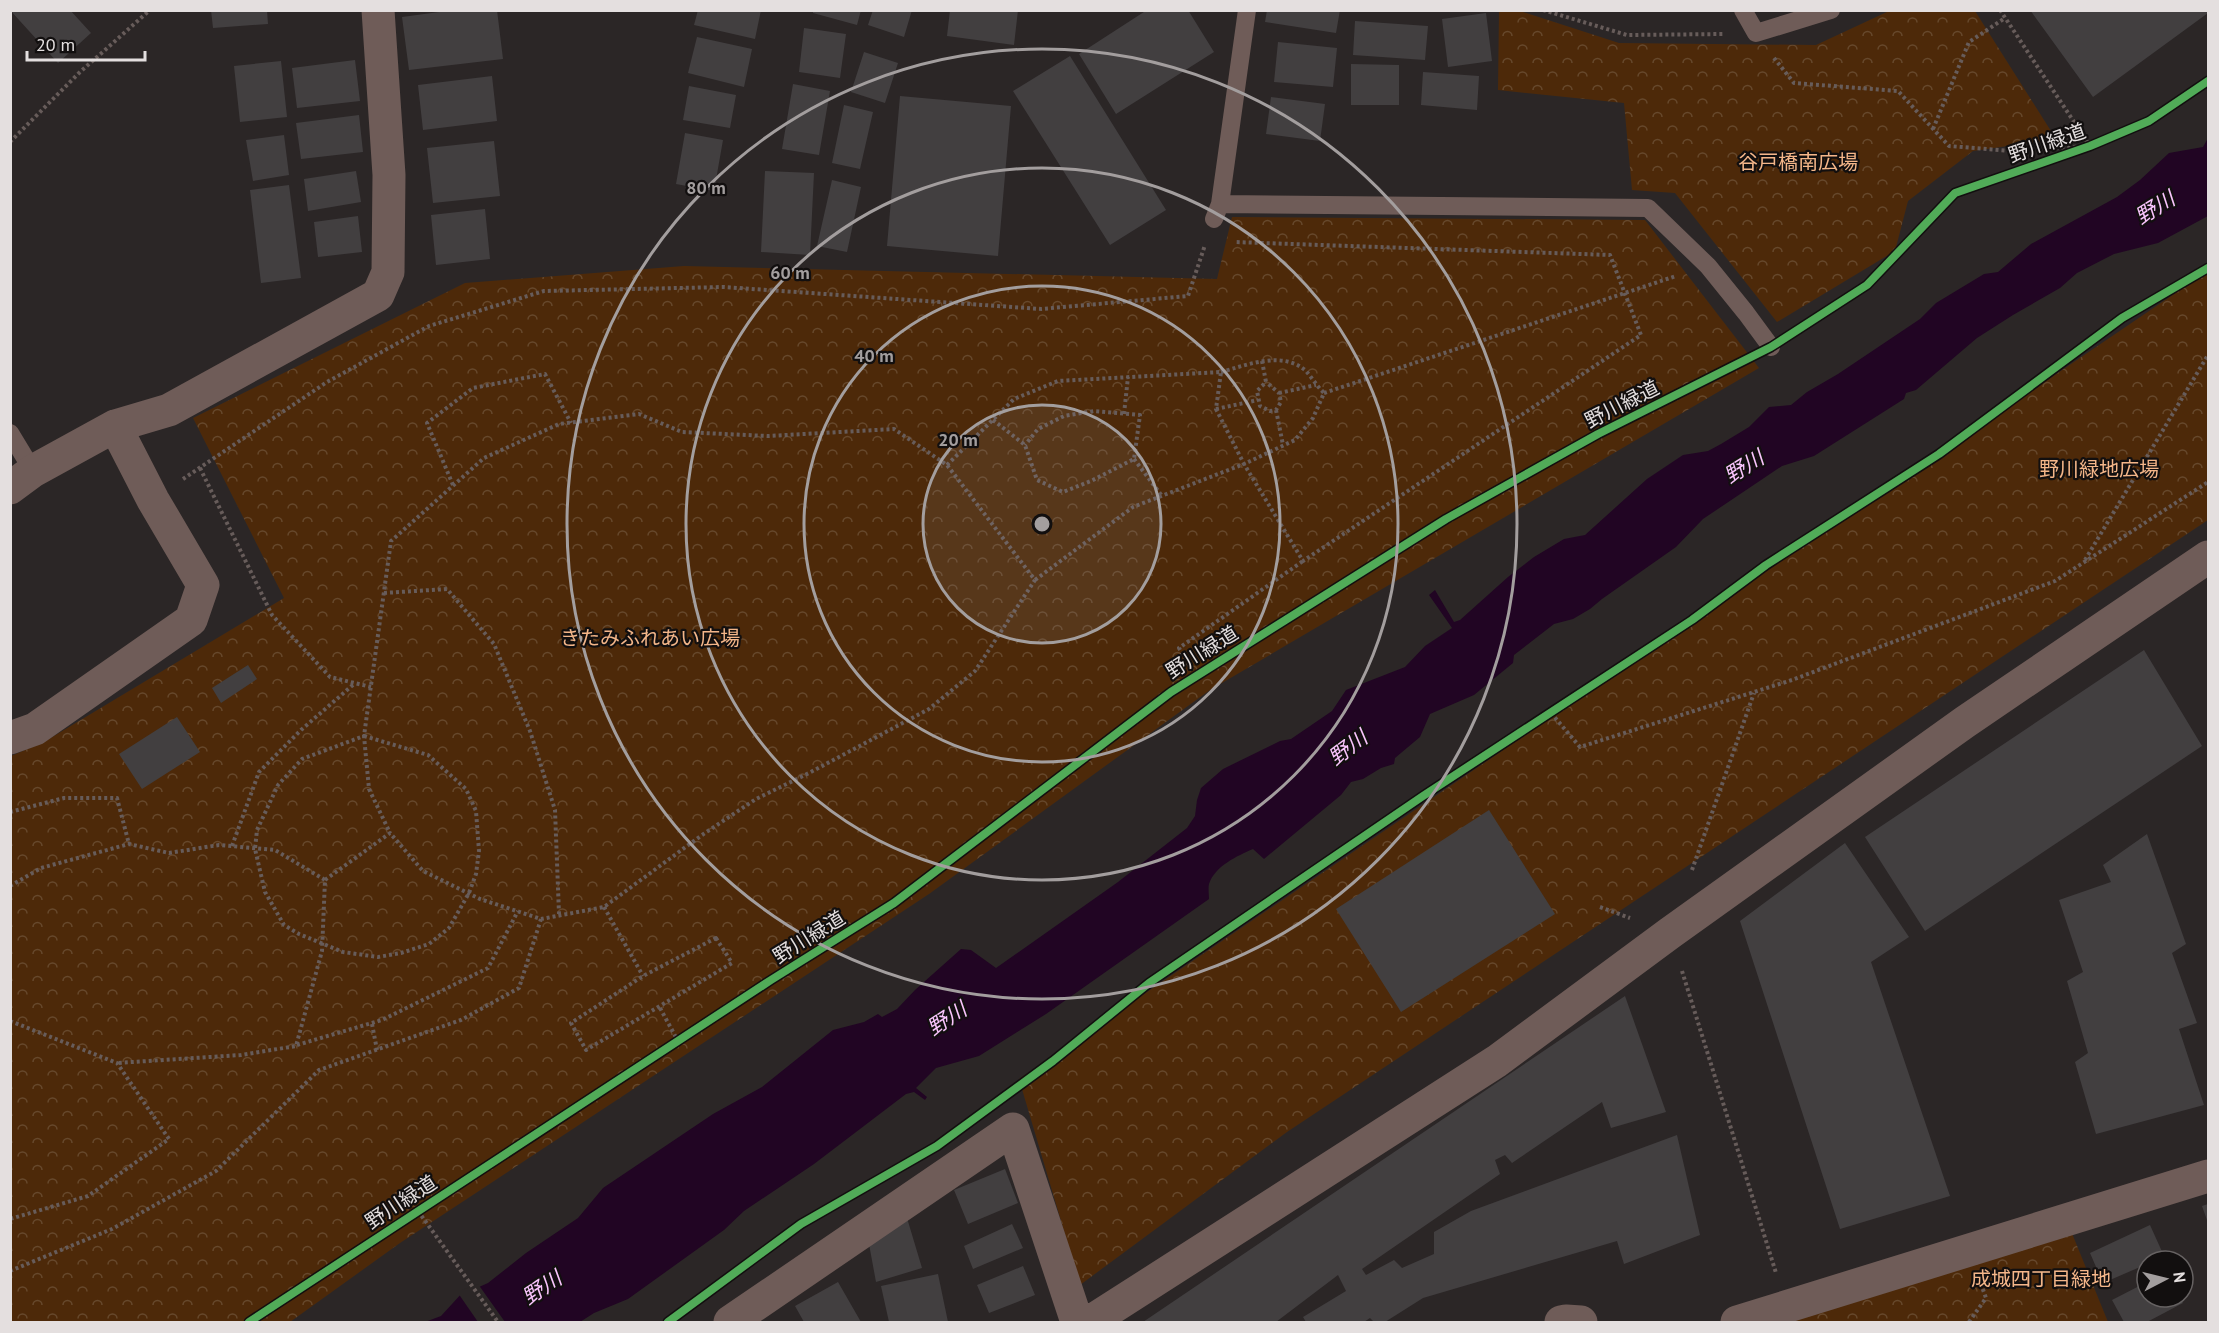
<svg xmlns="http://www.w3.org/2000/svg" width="2219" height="1333" font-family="'PT Sans','Noto Sans JP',sans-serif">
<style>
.forest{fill:url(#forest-crowns)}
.water{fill:#210523}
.pier{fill:#2b2626}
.building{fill:#423f40}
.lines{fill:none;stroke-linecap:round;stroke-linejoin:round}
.path{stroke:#675c5a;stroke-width:4;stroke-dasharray:3 3;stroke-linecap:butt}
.lane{stroke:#6f5c58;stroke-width:18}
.street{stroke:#6f5c58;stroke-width:33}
.cycleway-casing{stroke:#120f0f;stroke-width:11}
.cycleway{stroke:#51ab58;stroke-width:8}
.ring{fill:none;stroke:#a39e9e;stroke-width:3}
.labels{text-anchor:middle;stroke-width:4.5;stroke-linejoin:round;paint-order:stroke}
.street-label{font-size:20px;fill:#e4dfdf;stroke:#120f0f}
.park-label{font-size:20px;fill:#f4b689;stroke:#120f0f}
.water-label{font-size:21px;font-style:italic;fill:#fac5fd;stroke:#120f0f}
.centre{fill:#a39e9e;stroke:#120f0f;stroke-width:3}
.ring-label{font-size:18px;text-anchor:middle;font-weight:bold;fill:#a39e9e;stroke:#120f0f;stroke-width:4.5;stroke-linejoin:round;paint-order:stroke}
</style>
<defs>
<pattern id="forest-crowns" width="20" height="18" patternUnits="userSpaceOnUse" patternTransform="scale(1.5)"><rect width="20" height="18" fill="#4d2909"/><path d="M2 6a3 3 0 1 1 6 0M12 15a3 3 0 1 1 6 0" fill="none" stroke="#66482c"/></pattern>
</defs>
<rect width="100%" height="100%" fill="#2b2626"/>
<path class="forest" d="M1499,11H1520L1619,43L1816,45L1889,11H1975L2056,139L1973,151L1908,201L1895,251L1777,322L1675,193L1632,190L1624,103L1498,90Z
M1232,217L1645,220L1759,368L1210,690L929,894L400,1243L290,1322H11V756L44,742L284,598L193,418L465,283L684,266L1217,279Z
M2208,271V520L1287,1132L1080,1285L1019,1079Z
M2069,1226L2108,1322H1750Z"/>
<path class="water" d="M2208,138V216L2158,243L2114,254L2077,273L2060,288L2013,315L1977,338L1916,390L1906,393L1904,399L1814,456L1782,466L1703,519L1676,547L1602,599L1590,609L1573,619L1554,624L1514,655L1513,663L1474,695L1430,714L1420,737L1395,758L1394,764L1381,768L1363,779L1351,782L1341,795L1264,859L1253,849C1237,856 1215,866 1209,884C1208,888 1209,895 1209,899L1046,1014L979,1056L936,1068L916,1088L927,1097L925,1100L914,1092L906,1094L814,1164L744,1211L724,1230L628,1299L594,1313L580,1322H425L441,1316L463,1292L470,1291L488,1283L526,1253L578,1218L603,1188L713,1114L762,1087L833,1030L864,1022L878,1014L882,1017L897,1009L915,990L961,949L971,950L996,968L1118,882L1187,828L1195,816L1197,800L1201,788L1223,769L1280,741L1291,739L1332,711L1346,690L1405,667L1425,646L1452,628L1429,595L1435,590L1454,622L1460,620L1508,577L1534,557L1564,539L1585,535L1647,479L1683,455L1708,451L1721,444L1749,427L1769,407L1791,405L1807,392L1838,374L1920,319L1936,303L1984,274L1998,272L2031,244L2117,197L2140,180L2169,153L2203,147Z"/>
<path class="pier" d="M478,1284L505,1322H478L458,1293L462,1290Z"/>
<path class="building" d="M10,10H70L91,33L58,63Z
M211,10H267L268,24L213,28Z
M454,10H497L503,59L409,70L402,17Z
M698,10H761L755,39L694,25Z
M813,10H861L857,25L813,13Z
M873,10H912L904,37L868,25Z
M950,10H1018L1014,45L947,36Z
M1147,10H1188L1214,52L1116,114L1079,54Z
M1267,10H1340L1336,33L1265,22Z
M2030,10H2208V13L2093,97Z
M1486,13L1492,61L1448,67L1442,19Z
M1355,21L1428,26L1425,60L1353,55Z
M804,28L846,34L840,78L799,72Z
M697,37L752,49L744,87L688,73Z
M1278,42L1337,48L1333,87L1274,82Z
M864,52L898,63L885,103L851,92Z
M1070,56L1166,210L1110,245L1013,91Z
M355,60L360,101L297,108L292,68Z
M281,61L287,117L240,122L234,66Z
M1351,64L1399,65V105H1351Z
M1423,72L1479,76L1477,110L1421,105Z
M492,76L497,121L423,130L418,85Z
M793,84L830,91L819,155L782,149Z
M689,86L736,95L730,128L683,120Z
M900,96L1011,106L998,256L887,246Z
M1271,97L1325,104L1320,141L1266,134Z
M844,105L873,112L860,169L832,163Z
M359,115L363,152L301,159L296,123Z
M685,133L723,140L714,191L676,184Z
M284,135L289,175L253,181L246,140Z
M494,141L500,196L433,203L427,148Z
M356,171L361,202L308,211L304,179Z
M765,171L814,173L810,255L761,252Z
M832,180L861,187L847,252L817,246Z
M289,185L301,278L261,283L250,190Z
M485,209L490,259L436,265L431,215Z
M358,216L362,252L318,257L314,222Z
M2144,650L2202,746L1925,931L1865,837Z
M248,665L257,679L221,703L212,688Z
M177,717L200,752L142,789L119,754Z
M1489,810L1555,914L1401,1012L1336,909Z
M2147,834L2186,944L2172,953L2197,1023L2179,1029L2204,1105L2096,1134L2075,1062L2088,1053L2067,981L2083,972L2059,900L2111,882L2103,865Z
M1845,843L1909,937L1871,962L1950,1196L1840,1229L1740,921Z
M1625,996L1666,1112L1611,1128L1602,1102L1512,1163L1505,1155L1495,1160L1500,1174L1362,1269L1366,1275L1394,1260L1402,1268L1434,1254V1232L1471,1211L1677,1135L1700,1235L1624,1264L1617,1241L1423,1298L1385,1322H1374L1370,1318L1364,1322H1306L1303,1317L1346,1291L1338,1275L1276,1322H1143Z
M1005,1169L1018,1203L968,1224L954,1190Z
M2208,1204V1223L2202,1206Z
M907,1218L922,1268L876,1282L869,1244Z
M1012,1224L1023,1248L973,1269L964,1246Z
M2150,1225L2164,1256L2153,1261H2147V1264L2103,1283L2090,1253Z
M1023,1266L1035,1295L989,1313L977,1285Z
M938,1274L948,1322H889L881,1286Z
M838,1282L861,1322H804L795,1306Z
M2147,1282V1297H2180L2183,1303L2147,1322H2124L2112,1300Z"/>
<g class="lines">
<path class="path" d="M1543,10L1627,35L1724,34
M2000,10L2090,146
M1774,58L1794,83L1898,91L1949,146L2010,151L2090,146
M1933,129L1969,42L2005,18
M10,142L79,73L150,10
M1262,361L1266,382L1257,391L1260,406L1270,411L1276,410L1281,402L1279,393L1266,382
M1221,372C1247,365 1283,350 1306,371C1312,378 1317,386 1324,393L1313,418L1295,440L1244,464L1303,561L1641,335L1610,255L1234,242
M1279,393L1316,385
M1324,393L1676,276
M1216,409L1258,400
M1276,410L1283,445
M1124,414L1128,377
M993,420L1025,445L1037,480L1063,492L1091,481L1134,459L1140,415L1094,411L1064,416L1038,429L1025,445
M1134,459L1162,496
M947,465L1014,399L1058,381L1221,372L1216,409L1244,464L1133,507L1035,580
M200,468L272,615L330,677L371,687
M183,479L327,382L429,326L544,291L724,287L1041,309L1188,296L1205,245
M453,485L427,423L473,388L545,374L571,423
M2085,560L2208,355
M384,593L447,589L494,644L530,731L555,810L559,914
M1195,676L1179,648L1303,561
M1551,713L1580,747L1792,680L2055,581L2208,482
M364,736L428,755L466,789L476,811L479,851L476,874L469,893L449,928L429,944L401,953L378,957L343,952L299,934L284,925L265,892L255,849L257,830L278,785L302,759Z
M10,812L64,798H117L129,844
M232,846L259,772L301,730L354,684
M1692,870L1754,693
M325,880L390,833L423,871L480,899L541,919L604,907L702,835L756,799L809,773L929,709L975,671L1035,580L947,465L894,429L768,436L682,432L639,414L559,424L484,458L391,541L364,736L369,789L390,833
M10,886L41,868L129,844L169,853L219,845L275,850L325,880L322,951L296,1046L241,1055L117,1063
M604,907L643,976
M1600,907L1630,918
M716,938L732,963L586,1050L571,1023L643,976Z
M1682,971L1776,1273
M660,1008L678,1041
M10,1021L117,1063L169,1139L88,1196L10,1219
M372,1024L377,1050
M297,1045L382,1020L488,968L518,911
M418,1211L498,1322
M10,1271L112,1229L216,1171L319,1070L461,1020L519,988L541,919
M1969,1322L1986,1298L1981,1284"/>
<path class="lane" d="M1743,10L1756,33L1831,10
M1220,204L1648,208L1708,266L1746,313L1771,347
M1214,219L1220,204L1247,10
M10,433L33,471"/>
<path class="street" d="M10,488L33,471L115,426L169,410L378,295L388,272L389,175L378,10
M10,738L35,729L191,620L203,585L153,500L115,426
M730,1322L1013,1129L1077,1322
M1090,1322L1497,1061L1670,933L1965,722L2208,557
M1561,1322L1566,1321L1581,1322
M1737,1322L2208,1176"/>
<g class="cycleway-casing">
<path id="cycleway" d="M249,1322L771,980L894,903L1171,692L1446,519L1598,434L1771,347L1867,285L1955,193L2090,146L2149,121L2208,81
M668,1322L801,1224L937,1146L1053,1061L1149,983L1423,796L1692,620L1766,565L1939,454L2122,318L2208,268"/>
</g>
<use href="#cycleway" class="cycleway"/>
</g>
<circle cx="1042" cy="524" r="119" fill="#a39e9e" fill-opacity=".12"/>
<g class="ring">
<circle cx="1042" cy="524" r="119"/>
<circle cx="1042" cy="524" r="238"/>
<circle cx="1042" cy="524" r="356"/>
<circle cx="1042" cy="524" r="475"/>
</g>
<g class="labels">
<g class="street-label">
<text transform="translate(2047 143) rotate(-19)" y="7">野川緑道</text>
<text transform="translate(1622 404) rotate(-27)" y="7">野川緑道</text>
<text transform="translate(1202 652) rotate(-32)" y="7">野川緑道</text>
<text transform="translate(809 937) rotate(-32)" y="7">野川緑道</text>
<text transform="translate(401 1202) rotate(-33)" y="7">野川緑道</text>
</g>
<g class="park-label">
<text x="1798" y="169">谷戸橋南広場</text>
<text x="2099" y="476">野川緑地広場</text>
<text x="650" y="645">きたみふれあい広場</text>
<text x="2041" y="1286">成城四丁目緑地</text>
</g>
<g class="water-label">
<text transform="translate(2155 208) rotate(-32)" y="7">野川</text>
<text transform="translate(1744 467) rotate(-32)" y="7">野川</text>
<text transform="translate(1348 748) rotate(-37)" y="7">野川</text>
<text transform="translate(947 1019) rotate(-33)" y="7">野川</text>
<text transform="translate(542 1288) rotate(-34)" y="7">野川</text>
</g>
</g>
<circle cx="1042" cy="524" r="9" class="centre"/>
<g class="ring-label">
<text x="706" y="194">80 m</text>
<text x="790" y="279">60 m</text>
<text x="874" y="362">40 m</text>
<text x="958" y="446">20 m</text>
</g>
<rect width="2219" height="1333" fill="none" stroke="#e4dfdf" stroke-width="24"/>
<g transform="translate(2165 1279) rotate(83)"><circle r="28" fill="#120f0f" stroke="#666262" stroke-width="1.5"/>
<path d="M0-4.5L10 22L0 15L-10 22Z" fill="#a39e9e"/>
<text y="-9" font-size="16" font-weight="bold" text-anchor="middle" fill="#e4dfdf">N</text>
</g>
<path d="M27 51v9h118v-9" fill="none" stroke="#e4dfdf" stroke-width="3"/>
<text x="36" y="51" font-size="18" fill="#e4dfdf" stroke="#120f0f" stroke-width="4.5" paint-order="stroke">20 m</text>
</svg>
